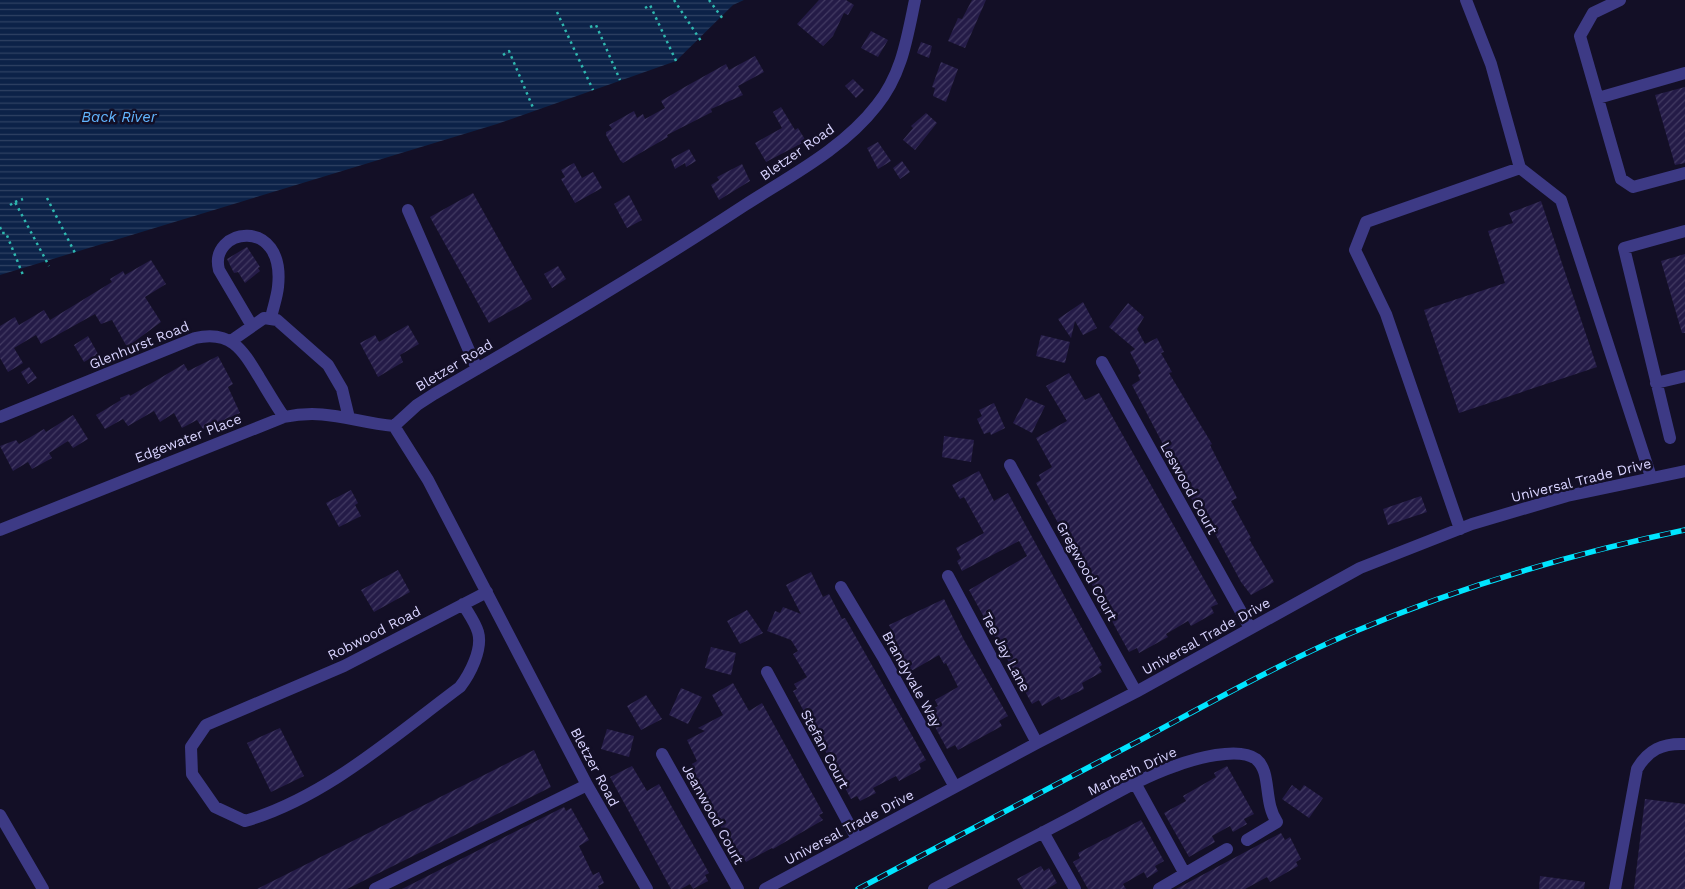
<svg xmlns="http://www.w3.org/2000/svg" width="1685" height="889" font-family="'Work Sans',sans-serif">
<style>
.water{fill:url(#water-rules)}
.building{fill:url(#building-hatch)}
.lines{fill:none;stroke-linecap:round;stroke-linejoin:round}
.path{stroke:#2fb8b0;stroke-width:2.5;stroke-dasharray:2.5 4;stroke-linecap:butt}
.minor{stroke:#3d3a85;stroke-width:12}
.rail-casing{stroke:#00e5ff;stroke-width:5.5}
.rail{stroke:#130f26;stroke-width:4;stroke-dasharray:11;stroke-linecap:butt}
.labels{text-anchor:middle;stroke-width:5;stroke-linejoin:round;paint-order:stroke}
.street-label{font-size:14px;fill:#d9d4ff;stroke:#130f26}
.water-label{font-size:15px;font-style:italic;fill:#62b6ff;stroke:#130f26}
</style>
<defs>
<pattern id="water-rules" width="6" height="5" patternUnits="userSpaceOnUse" patternTransform="scale(1.25)"><rect width="6" height="5" fill="#0c2248"/><path d="M0 2.5h6" fill="none" stroke="#2f4163"/></pattern>
<pattern id="building-hatch" width="6" height="6" patternUnits="userSpaceOnUse" patternTransform="scale(1.25)"><rect width="6" height="6" fill="#241b47"/><path d="M-1 1l2-2M0 6l6-6M5 7l2-2" fill="none" stroke="#433b63"/></pattern>
</defs>
<rect width="100%" height="100%" fill="#130f26"/>
<path class="water" d="M0,0H744L733,5L676,61L497,124L0,275Z"/>
<path class="building" d="M819,0H846L854,5L848,15L844,13L833,36L823,46L797,24Z
M972,0H986L965,48L948,41L958,18L962,19Z
M871,31L888,40L878,57L861,48Z
M921,42L932,46L929,58L917,53Z
M755,56L764,72L738,86L743,95L711,109L712,112L667,135L668,137L623,163L620,160L606,135V132L612,129L609,125L634,111L637,118L643,114L645,119L665,108L661,101L683,88L726,64L729,70Z
M941,62L958,69L946,102L933,96L935,88L932,87Z
M853,79L864,90L856,98L845,86Z
M1685,87V163L1675,165L1655,95Z
M781,107L795,130L798,128L806,141L766,162L755,143L782,128L773,112Z
M926,113L937,123L915,150L903,140L913,128L911,126Z
M878,142L891,161L878,169L867,148Z
M689,149L696,161L686,167L685,163L675,169L671,159Z
M902,161L910,172L900,179L893,168Z
M574,163L582,178L593,172L602,188L575,203L561,179L565,177L561,170Z
M742,164L750,181L719,200L711,185L719,180L717,177Z
M473,193L532,299L489,323L430,217Z
M629,195L642,220L627,228L614,204Z
M1541,201L1597,367L1459,413L1424,310L1505,283L1488,231L1513,223L1509,213Z
M247,247L260,267L258,268L260,271L245,283L238,272L234,273L227,259Z
M1685,254V333H1682L1661,261Z
M151,260L166,284L145,297L161,322L127,347L112,320L101,324L95,314L41,344L36,335L14,348L23,363L8,372L0,358V326L15,317L19,325L44,310L50,320L112,282L110,279L123,271L125,275Z
M558,266L566,279L552,288L544,274Z
M1083,302L1097,328L1083,335L1075,321L1071,338L1058,319Z
M1128,303L1144,317L1137,329L1145,344L1157,338L1164,352L1161,353L1172,372L1169,373L1212,444L1210,445L1237,498L1231,501L1251,538L1249,539L1274,582L1251,595L1241,582L1205,515L1201,517L1132,385L1140,380L1138,375L1141,373L1130,352L1135,349L1109,327Z
M408,325L419,344L400,355L403,362L378,377L360,343L375,335L379,342Z
M1041,335L1070,342L1065,363L1036,356Z
M88,336L98,354L84,362L74,345Z
M218,356L233,384L228,387L240,413L203,429L197,420L182,428L174,413L160,422L154,411L128,426L123,419L105,429L96,415L121,400L120,398L129,394L130,396L184,364L188,371Z
M29,367L37,378L28,384L21,372Z
M1069,373L1085,400L1099,393L1218,604L1211,607L1214,613L1191,626L1188,621L1166,634L1168,637L1139,653L1137,648L1129,652L1036,483L1041,480L1039,475L1052,467L1036,438L1067,421L1046,386Z
M1026,398L1045,406L1032,433L1013,423Z
M994,403L1005,428L991,435L990,432L984,434L977,419L982,416L979,410Z
M73,415L88,439L73,448L68,441L49,453L52,458L32,469L28,462L13,471L0,446L16,440L19,444L44,429L46,432Z
M944,436L974,440L971,462L942,457Z
M979,471L994,501L1008,493L1102,665L1099,667L1102,672L1082,683L1084,689L1061,700L1059,696L1042,706L1039,700L1032,704L969,590L1027,556L1019,541L962,571L957,561L961,558L956,548L984,533L964,497L960,499L952,485Z
M351,490L358,503L355,505L361,516L339,527L326,503Z
M1421,496L1427,512L1388,525L1383,509Z
M398,570L410,592L374,612L361,590Z
M811,572L823,597L829,594L842,619L845,618L926,760L919,764L921,769L899,781L896,776L873,788L876,793L860,801L857,796L851,799L793,691L797,689L794,684L807,677L793,654L798,651L791,640L767,631L775,611L780,613L783,607L801,614L786,585Z
M944,599L964,640L1008,716L999,721L1002,726L958,750L955,745L947,749L927,712L938,706L935,700L958,687L946,663L944,664L939,655L906,674L886,634L892,631L889,625Z
M747,610L763,633L740,644L727,621Z
M711,647L736,653L731,675L705,668Z
M733,683L749,711L762,703L823,813L819,815L823,820L773,849L772,848L746,862L743,857L739,859L690,772L695,769L692,764L697,761L687,740L705,731L698,728L723,715L712,695Z
M681,688L702,697L688,724L669,715Z
M646,695L662,719L641,730L627,706Z
M280,728L304,776L271,792L247,743Z
M607,729L634,736L629,757L601,749Z
M534,750L551,787L347,889H257Z
M632,766L647,791L659,784L709,873L705,875L708,881L693,889L690,884L681,889H671L610,777Z
M1227,766L1254,814L1244,819L1247,824L1233,832L1230,826L1212,836L1215,842L1189,857L1164,813L1186,801L1183,796L1216,777L1214,773Z
M1292,785L1300,791L1304,785L1323,798L1309,818L1282,799Z
M1645,799L1685,804V889H1634Z
M564,807L566,811L571,808L589,840L579,846L593,875L599,872L604,883L598,886L599,889H402Z
M1141,820L1164,861L1155,866L1158,871L1147,878L1144,872L1123,884L1126,889H1088L1073,862L1080,858L1078,853Z
M1281,833L1285,840L1290,837L1301,859L1296,862L1298,866L1270,882L1267,877L1245,889H1176Z
M1041,866L1044,871L1049,868L1057,883L1047,889H1023L1017,879Z
M1540,876L1585,882L1584,889H1539Z"/>
<g class="lines">
<path class="path" d="M674,0L701,41
M709,0L723,19
M645,8L650,5L677,63
M557,12L593,90
M590,27L596,25L620,80
M503,55L509,51L534,110
M47,198L75,253
M15,202L23,199
M10,205L15,202L49,266
M0,227L2,233H6L23,275"/>
<path class="minor" d="M1466,0L1491,64L1520,168L1561,200L1651,477
M1620,0L1593,13L1580,36L1621,179L1633,187L1685,173
M1598,98L1685,73
M408,210L477,369
M252,326L219,270C208,228 286,215 278,287C277,297 273,308 271,318
M231,341L264,318L277,320L328,365L342,389L349,418
M1102,362L1250,628
M1656,383L1685,376
M0,417L195,338C231,330 242,349 259,377C267,390 275,404 284,417
M394,426L417,405L434,394C539,333 643,272 745,205C790,176 843,149 877,105C902,74 907,38 915,0
M394,426L428,480L587,785L647,889
M1670,438L1624,248L1685,231
M1010,465L1136,692
M1460,529L1386,314L1355,250L1366,222L1520,168
M0,530L284,417C327,408 352,422 394,426
M948,576L1037,743
M841,587L884,659L955,787
M463,604C468,613 475,622 478,632C483,649 470,674 460,687C394,736 325,798 245,821L215,807L192,774L191,747L206,725L344,666L487,592
M767,672L857,839
M662,754L738,889
M1135,783L1185,874
M0,815L43,889
M1043,832L1075,889
M375,889L587,785
M765,889L1037,743L1136,692L1360,568L1472,524L1567,496L1685,471
M934,889C981,864 1029,840 1076,815C1108,798 1140,778 1175,766C1194,759 1238,746 1256,759C1272,772 1263,802 1277,822L1247,840
M1159,889L1227,849
M1615,889L1637,769C1648,750 1662,743 1685,744"/>
<g class="rail-casing">
<path id="rail" d="M858,889C955,838 1051,787 1148,736C1215,700 1281,663 1351,633C1459,587 1570,554 1685,530"/>
</g>
<use href="#rail" class="rail"/>
</g>
<g class="labels">
<g class="street-label">
<text transform="translate(797 152) rotate(-35)" y="5">Bletzer Road</text>
<text transform="translate(139 345) rotate(-22)" y="5">Glenhurst Road</text>
<text transform="translate(454 365) rotate(-31)" y="5">Bletzer Road</text>
<text transform="translate(188 438) rotate(-21)" y="5">Edgewater Place</text>
<text transform="translate(1581 480) rotate(-14)" y="5">Universal Trade Drive</text>
<text transform="translate(1189 488) rotate(61)" y="5">Leswood Court</text>
<text transform="translate(1087 571) rotate(61)" y="5">Gregwood Court</text>
<text transform="translate(374 633) rotate(-27)" y="5">Robwood Road</text>
<text transform="translate(1206 636) rotate(-29)" y="5">Universal Trade Drive</text>
<text transform="translate(1006 652) rotate(62)" y="5">Tee Jay Lane</text>
<text transform="translate(912 679) rotate(61)" y="5">Brandyvale Way</text>
<text transform="translate(825 749) rotate(62)" y="5">Stefan Court</text>
<text transform="translate(595 767) rotate(62)" y="5">Bletzer Road</text>
<text transform="translate(1132 771) rotate(-25)" y="5">Marbeth Drive</text>
<text transform="translate(713 814) rotate(61)" y="5">Jeanwood Court</text>
<text transform="translate(849 827) rotate(-28)" y="5">Universal Trade Drive</text>
</g>
<g class="water-label">
<text x="119" y="122">Back River</text>
</g>
</g>
</svg>
